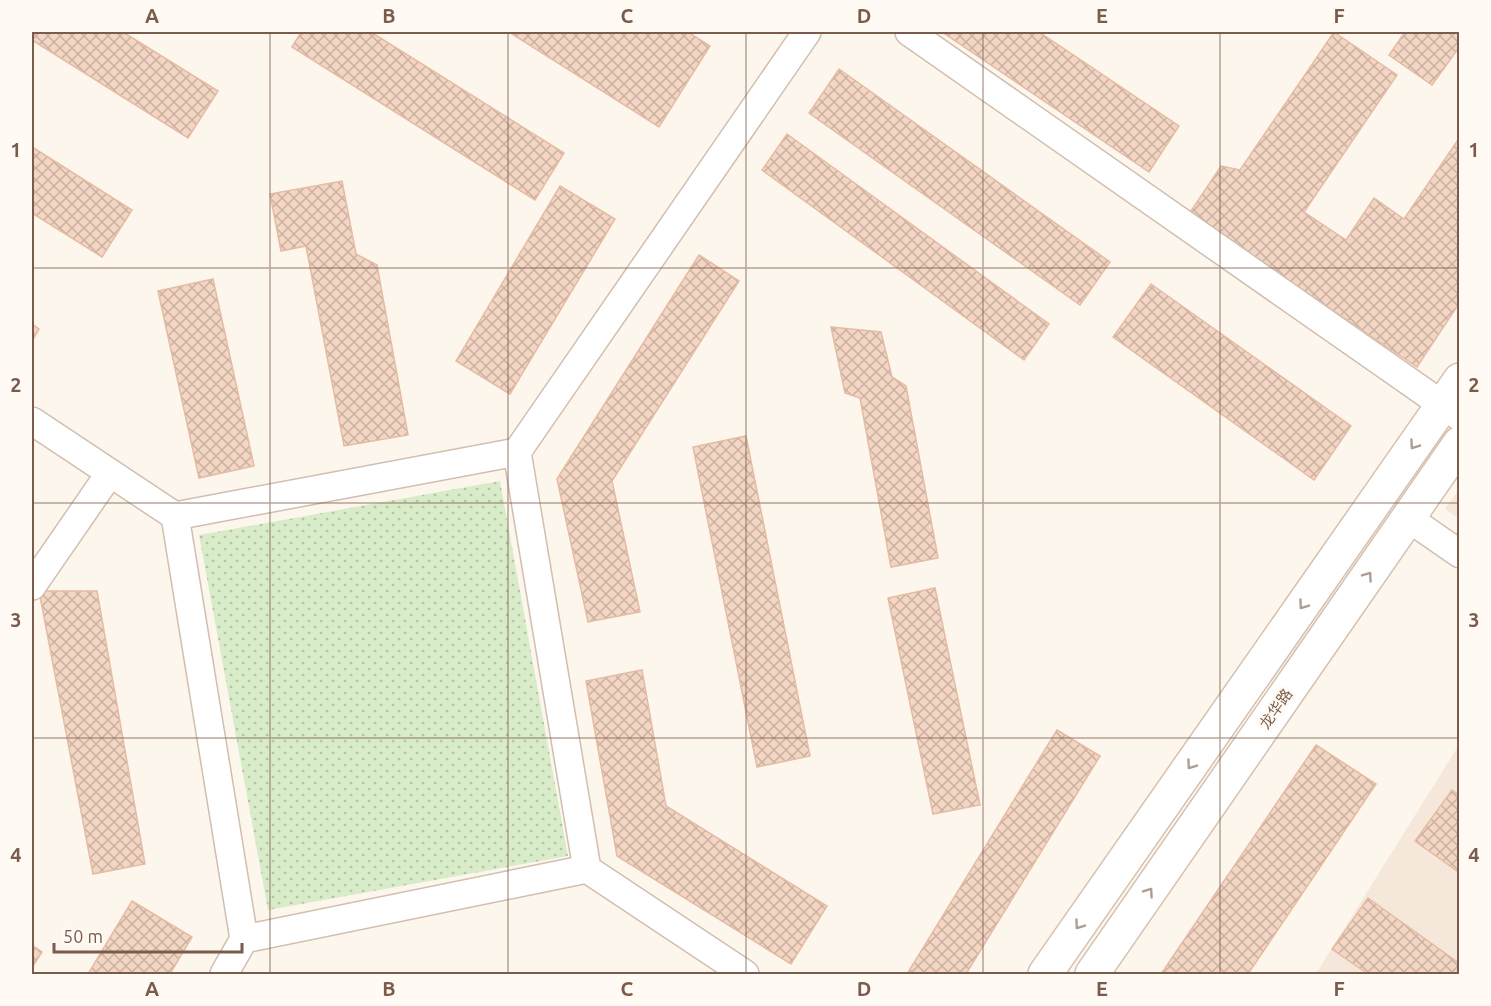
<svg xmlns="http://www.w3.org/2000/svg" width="1491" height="1006" font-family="Ubuntu,'Noto Sans SC',sans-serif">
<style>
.residential{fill:#f5e8da}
.park{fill:url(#park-dots)}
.building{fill:url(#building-cross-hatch);stroke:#e6bba3;stroke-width:1.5}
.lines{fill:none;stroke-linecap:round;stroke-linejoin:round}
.street-casing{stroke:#d1beb0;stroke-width:30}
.secondary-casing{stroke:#d6c0b0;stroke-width:36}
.street{stroke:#fff;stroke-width:27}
.secondary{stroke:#fff;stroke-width:33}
.oneway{stroke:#af9d94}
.grid{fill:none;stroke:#7a5c4d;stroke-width:1.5;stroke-opacity:0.55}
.labels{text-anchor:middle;stroke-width:6;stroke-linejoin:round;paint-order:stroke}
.street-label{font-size:15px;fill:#7a5c4d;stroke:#fffaf3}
.neatline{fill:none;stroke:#7a5c4d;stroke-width:2}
.grid-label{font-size:20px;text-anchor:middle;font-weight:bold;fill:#7a5c4d}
</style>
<defs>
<pattern id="park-dots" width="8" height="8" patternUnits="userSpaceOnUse" patternTransform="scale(1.5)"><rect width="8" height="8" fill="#d8ecc9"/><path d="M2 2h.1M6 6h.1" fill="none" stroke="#b4c2a5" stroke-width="1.8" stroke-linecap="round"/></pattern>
<pattern id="building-cross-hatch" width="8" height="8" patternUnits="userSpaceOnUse" patternTransform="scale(1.5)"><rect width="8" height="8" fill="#f3d5c3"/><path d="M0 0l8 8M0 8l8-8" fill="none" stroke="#cab0a1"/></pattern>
</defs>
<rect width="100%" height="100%" fill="#fdf6ec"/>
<path class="residential" d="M1459,490V519L1445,509Z
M1459,745V974H1316Z"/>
<path class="park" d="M500,481L568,856L268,910L199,535Z"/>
<path class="building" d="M32,32H123L218,91L188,138L32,40Z
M301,32H371L564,153L535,200L292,47Z
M513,32H688L710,46L659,127L512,34Z
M942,32H1039L1179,126L1149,172Z
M1334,32L1397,75L1304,212L1346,240L1374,198L1404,219L1460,137V302L1417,367L1189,214L1221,166L1240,170Z
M1405,32H1460V46L1432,85L1389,55Z
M839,69L1110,262L1080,305L809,113Z
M787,134L1049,324L1024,360L762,170Z
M32,147L132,210L102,257L32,213Z
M342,181L356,254L377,265L408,435L344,446L306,246L281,251L270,194Z
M560,186L615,219L510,394L456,361Z
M699,255L739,281L612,481L640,612L588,622L557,479Z
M213,279L254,466L199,478L158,291Z
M1151,284L1351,426L1314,480L1113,337Z
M32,324L39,329L32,341Z
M831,327L881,332L892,377L906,386L938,558L891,567L860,398L845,393Z
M746,436L810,756L757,767L693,447Z
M935,588L980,805L933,814L888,598Z
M39,591H97L145,864L93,874Z
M642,670L666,806L827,906L791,964L617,856L586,681Z
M1057,730L1100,756L966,974H907Z
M1316,745L1376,784L1248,974H1161Z
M1452,790L1460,796V873L1415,841Z
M1368,898L1460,964V974H1368L1332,949Z
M132,901L192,937L170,974H88Z
M32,945L42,952L32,968Z"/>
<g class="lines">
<g class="street-casing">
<path id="street" d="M909,32L1460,417
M32,421L175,516
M517,452L175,516L244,939L587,869L517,452L807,32
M1408,518L1460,554
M32,586L110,473
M587,869L745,974
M224,974L244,939"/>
</g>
<g class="secondary-casing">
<path id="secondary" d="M1045,974L1460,380
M1092,974L1460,443"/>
</g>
<use href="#street" class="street"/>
<use href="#secondary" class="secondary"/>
</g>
<defs><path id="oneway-chevron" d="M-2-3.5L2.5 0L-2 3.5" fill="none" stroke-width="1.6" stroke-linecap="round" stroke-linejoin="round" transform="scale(1.5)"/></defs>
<g class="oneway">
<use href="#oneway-chevron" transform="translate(1414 445) rotate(125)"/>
<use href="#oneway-chevron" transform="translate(1368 576) rotate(-55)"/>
<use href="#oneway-chevron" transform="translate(1303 605) rotate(125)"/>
<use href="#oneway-chevron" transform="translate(1191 765) rotate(125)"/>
<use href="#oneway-chevron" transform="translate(1149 892) rotate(-55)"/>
<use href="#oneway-chevron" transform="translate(1079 925) rotate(125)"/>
</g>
<path class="grid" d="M270,32V974M508,32V974M746,32V974M983,32V974M1220,32V974M32,268H1460M32,503H1460M32,738H1460"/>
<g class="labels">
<g class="street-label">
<text transform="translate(1276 709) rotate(-55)" y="5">龙华路</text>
</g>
</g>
<rect width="1491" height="1006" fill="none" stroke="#fffaf3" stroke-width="66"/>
<path d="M54 943v9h188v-9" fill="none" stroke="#7a5c4d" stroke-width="3"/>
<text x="63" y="943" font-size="18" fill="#7a5c4d" stroke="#fffaf3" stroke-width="4.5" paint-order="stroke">50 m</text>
<rect x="33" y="33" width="1425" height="940" class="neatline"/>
<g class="grid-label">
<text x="152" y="23">A</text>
<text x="389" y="23">B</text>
<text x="627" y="23">C</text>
<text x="864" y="23">D</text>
<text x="1102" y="23">E</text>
<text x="1339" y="23">F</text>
<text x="16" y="157">1</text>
<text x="1474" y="157">1</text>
<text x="16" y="392">2</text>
<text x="1474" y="392">2</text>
<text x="16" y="627">3</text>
<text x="1474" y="627">3</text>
<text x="16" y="862">4</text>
<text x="1474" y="862">4</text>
<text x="152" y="996">A</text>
<text x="389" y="996">B</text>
<text x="627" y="996">C</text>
<text x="864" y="996">D</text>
<text x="1102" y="996">E</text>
<text x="1339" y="996">F</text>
</g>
</svg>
